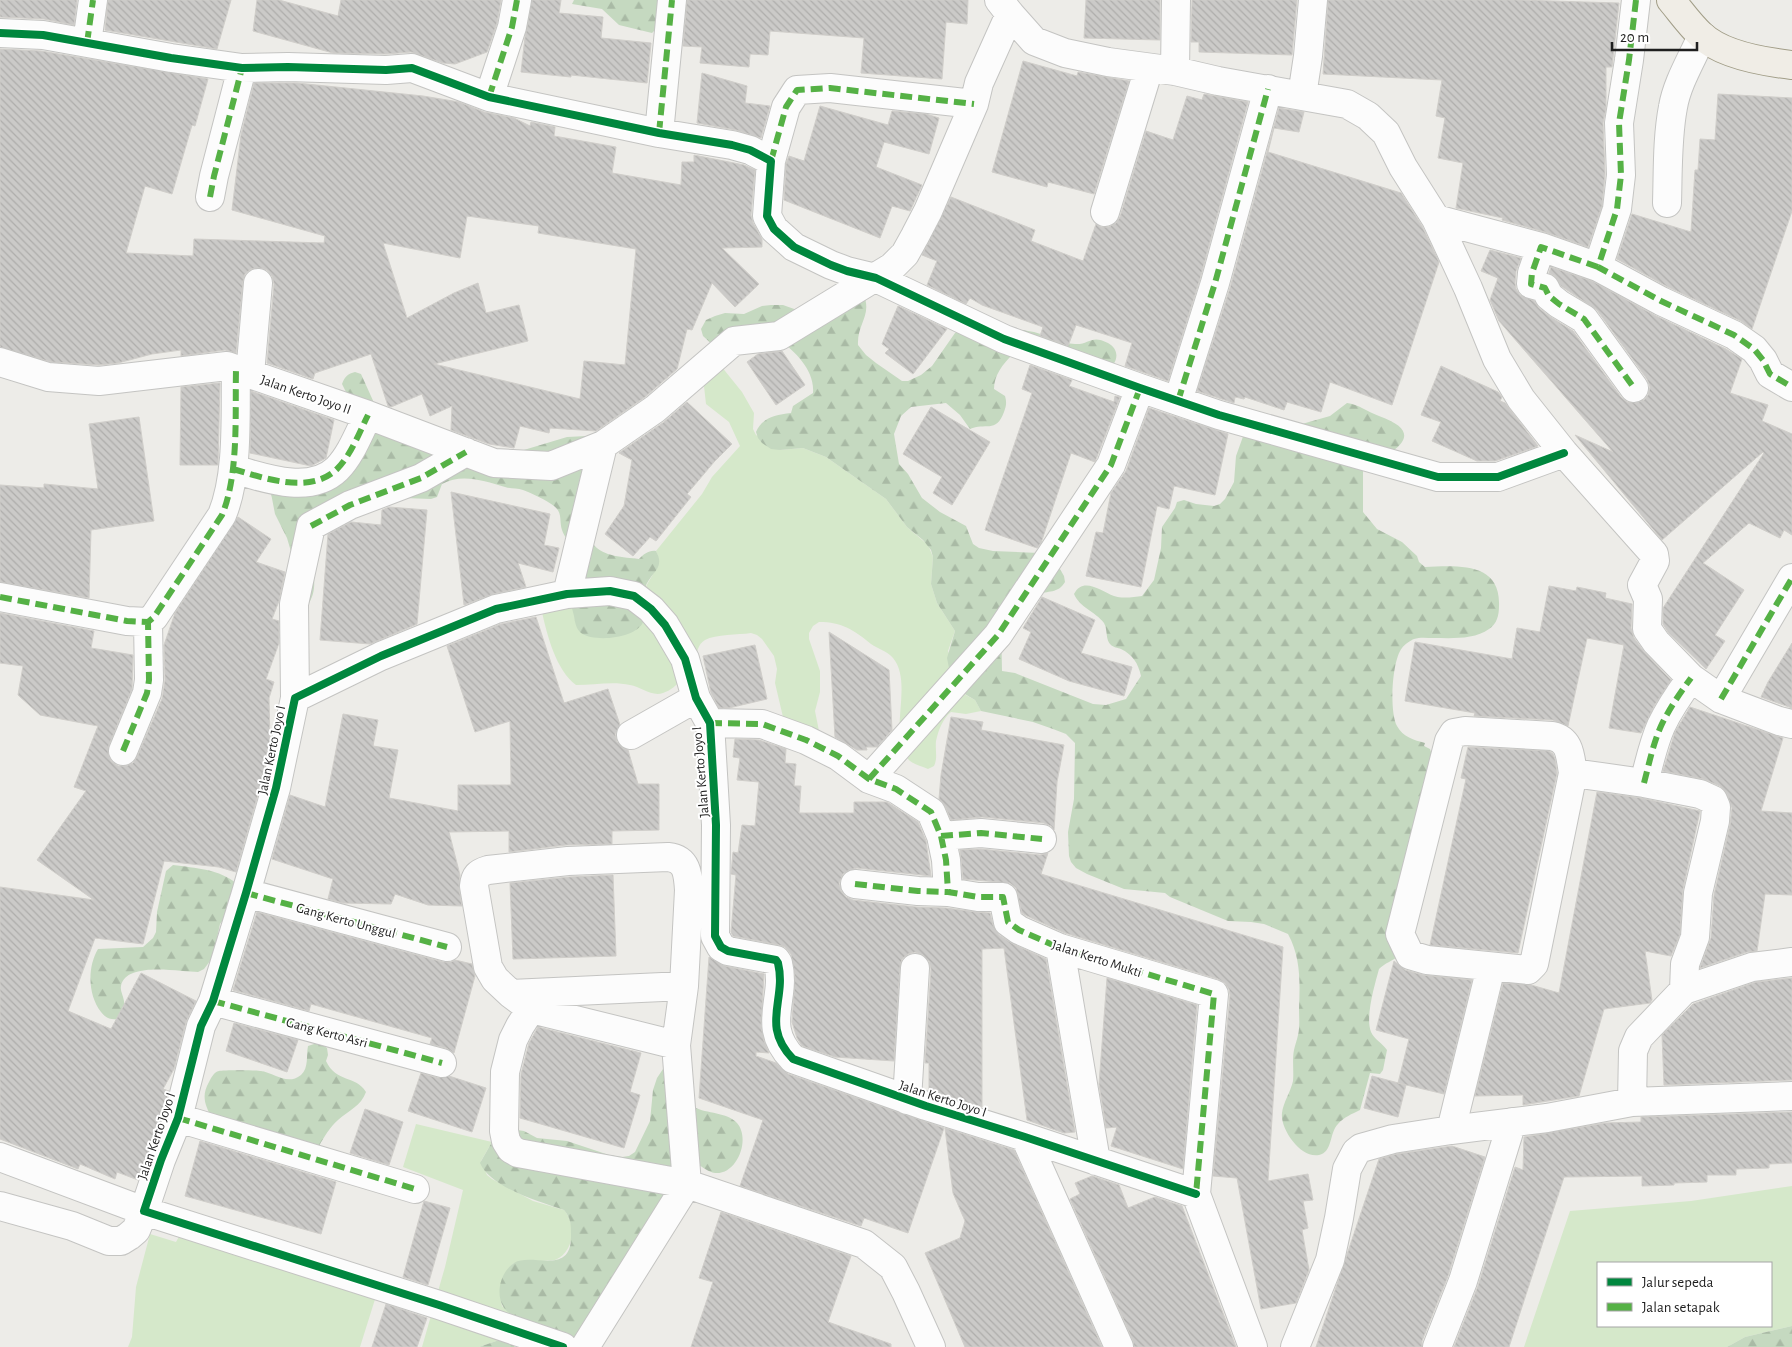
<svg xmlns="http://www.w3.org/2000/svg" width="1792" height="1347" font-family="'Alegreya Sans',sans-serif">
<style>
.grass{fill:#d5e8ca;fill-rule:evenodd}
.forest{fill:url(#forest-firs)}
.building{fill:url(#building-back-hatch);stroke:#d0ceca;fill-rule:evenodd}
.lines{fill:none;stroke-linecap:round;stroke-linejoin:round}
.minor-casing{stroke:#c4c4c2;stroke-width:30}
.major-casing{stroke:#a19d87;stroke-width:30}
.minor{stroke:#fcfcfc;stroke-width:28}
.major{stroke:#f0ede6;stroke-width:28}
.quiet{stroke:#55b145;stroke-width:6;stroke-dasharray:12 6;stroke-linecap:butt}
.cycleway-casing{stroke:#fff;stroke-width:11}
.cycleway{stroke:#00873e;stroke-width:8}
.labels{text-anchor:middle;stroke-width:4;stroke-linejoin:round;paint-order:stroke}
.street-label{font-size:14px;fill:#1f1f1f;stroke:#fff}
</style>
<defs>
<pattern id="forest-firs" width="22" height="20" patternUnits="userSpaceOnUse" patternTransform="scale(1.25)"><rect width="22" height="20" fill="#c5d9c0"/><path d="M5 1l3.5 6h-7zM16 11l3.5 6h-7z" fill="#a9baa5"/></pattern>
<pattern id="building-back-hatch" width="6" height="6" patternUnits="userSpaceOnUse" patternTransform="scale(1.25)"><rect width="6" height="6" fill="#cbcac8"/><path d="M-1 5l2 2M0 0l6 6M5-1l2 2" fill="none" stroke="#aeadab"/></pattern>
</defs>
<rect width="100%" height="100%" fill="#edece8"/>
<path class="grass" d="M721,366L742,392L754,413L753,429L756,435L780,450L803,448L826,457L886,499L907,527L928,545L933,557L931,584L937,603L955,631L948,651L964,694L975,700L981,711L966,714L951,712C943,718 938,731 936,741C935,750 938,758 934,766L928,769C921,766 912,764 908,759C887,737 914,683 893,658C887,651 878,649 871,644C854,630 842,622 819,622L813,626L809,633V639L820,671V692L815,711L819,731L788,722L783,717L775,683L777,669L774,656L762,639L757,635L751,633C738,635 716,634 705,640C697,645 698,652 694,660C688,672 678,688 663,693C652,697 641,687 630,685C613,681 594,685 576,685C556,670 547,635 542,612L644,592C648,577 664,566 656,551L702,494L712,477L740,446L729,422L706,404L704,386L713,370Z
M416,1124L492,1142L481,1161L487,1175L492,1179L533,1201L564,1210C577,1225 574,1252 555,1260L514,1263C500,1276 499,1287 502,1306L516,1317L505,1338L479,1347H422L445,1267L463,1190L403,1167Z
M1792,1186V1326L1745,1337L1727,1347H1524L1570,1211L1691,1201ZM1598,1263H1771V1326H1598Z
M182,1231L377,1293L360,1347H128L132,1337L136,1287L150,1234L176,1242Z"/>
<path class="forest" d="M574,0H662L660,25L652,33L619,25L602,9L572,4Z
M863,293C873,315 857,323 858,345L866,355L876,363L902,381H908L921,375L932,366L955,333L965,324C988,327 1012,328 1034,332C1047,335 1062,344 1075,344C1089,345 1091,334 1108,343C1117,348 1119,357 1113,365L1012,355C1003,364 994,375 994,389L1005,396C1007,403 1006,406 1004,412C996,434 985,422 970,429L960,415L946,403L911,407L901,416L894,434L899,464L908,474L922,498L940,512L966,526L973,544L979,548L993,551L1039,553L1057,564L1064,576L1065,582C1058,594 1048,590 1037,595C1024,601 1012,614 1001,622L1002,671L1015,673L1093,704L1106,705L1126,699L1141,676C1138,663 1133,655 1121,649C1118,648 1113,647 1111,645C1105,640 1108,630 1104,623C1095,611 1080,608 1074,594C1083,576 1101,591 1114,596C1122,599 1134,597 1142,596L1154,580L1161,548L1162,527L1175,508L1177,502L1184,500L1196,504L1214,506L1220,504L1225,499L1234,482L1236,456L1245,431L1285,424H1302L1330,416L1347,403C1358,404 1368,412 1379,416C1432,435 1389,454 1363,469V512L1377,529L1402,542L1417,556L1419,562L1425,567C1456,566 1501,561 1499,606C1499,615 1497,624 1489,629C1474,640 1451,638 1433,638C1427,638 1420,637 1414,639C1411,640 1404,645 1402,648C1392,660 1389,712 1397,726C1403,737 1414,740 1425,743L1424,746L1430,749L1432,755L1415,915C1417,930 1412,947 1399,956C1392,961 1385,963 1379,969C1375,984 1365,1017 1371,1032C1374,1039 1382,1043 1387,1050L1383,1070L1380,1074L1370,1073L1360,1110C1352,1114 1344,1117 1338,1124C1329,1133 1333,1152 1319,1155C1301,1159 1280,1129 1282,1113C1283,1103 1291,1091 1293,1081C1294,1071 1292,1060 1294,1050C1295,1045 1297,1040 1298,1035C1300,1027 1299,1017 1299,1009C1300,982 1301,958 1288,934L1264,924L1251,922L1228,921L1170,897L1165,893L1124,889L1087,874L1076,868L1071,862L1069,856L1068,832L1074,799L1075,743L1066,734L1053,729L1033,722L981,711L975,700L958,690L951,678L947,658L955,631L937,603L931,584L933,557L931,550L923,540L907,527L886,499L826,457L803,448L780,450L771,449L762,443L758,438L756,432C763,417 775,415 791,413L793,406L813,393C815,370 795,352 779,339L716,348L703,336L701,329L706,320L715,316L725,313L744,314L762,306L771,305H783L797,310Z
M355,372L361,374L375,405L507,455L567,437L587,436L598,442L593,544C603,557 624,557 639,559C644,554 649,550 656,551C666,569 650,572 645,588C641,598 647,611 643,622C637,638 595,643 581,633C576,629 575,622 574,616C569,598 568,582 567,563C567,556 568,547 567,540C566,537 563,534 562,530C559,521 563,513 554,506C546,500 533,494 523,490C517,488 511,489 505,487C484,481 462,473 442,484L437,497L431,499L404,498L327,516C323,530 316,545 314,559C312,577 319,589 307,606L287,538L275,514L270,488L304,474L343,451L354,408L342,384C345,376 348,374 355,372Z
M173,865C195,868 220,869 237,884L228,914L220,924L213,957L204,969L198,972C180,972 126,961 121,986C120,991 123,995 124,1001C125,1008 121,1013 118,1019C110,1020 106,1018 101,1012C88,995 87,968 98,949L143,947L153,938L156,932L157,912L166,871Z
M314,1044H321L327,1048L328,1055L326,1061C336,1083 356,1075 366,1092C361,1106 349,1110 338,1120C330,1127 324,1137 319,1146L212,1118C205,1105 201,1096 209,1082C211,1078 214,1072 219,1071C221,1070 258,1070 261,1071C275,1073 287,1086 301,1075C309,1068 306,1055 308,1046Z
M665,1066L694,1107C707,1114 727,1112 737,1123C751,1139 737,1175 715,1173C708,1172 703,1167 697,1164L669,1213L586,1345L522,1338L514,1347H479L505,1338L516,1317C512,1315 507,1312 504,1308C495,1295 500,1272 514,1263C532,1252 572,1277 571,1235C571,1225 571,1218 564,1210C540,1202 491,1188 480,1163L492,1142L517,1130L524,1131L537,1138L567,1141L609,1155L622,1157L629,1156L635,1152L650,1121L653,1090L657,1078Z
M1792,1326V1347H1727L1745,1337Z"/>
<path class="building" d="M0,0H77L74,25L44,19L0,17Z
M108,0H231L217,49L105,30Z
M257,0H279L338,16L341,0H501L497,23L487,52L455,64L443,63L411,52L386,54L333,53L253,31Z
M532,0H561L559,13L603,17L601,38L651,43L647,83L571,75V77L521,72L525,37Z
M687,0H968L967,24L946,22L942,79L861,73L864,38L770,31L768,55L750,54L749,67L700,63L702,47L683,46Z
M1086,0H1160V40L1084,38Z
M1192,0H1297L1292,55L1199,52V42H1191Z
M1328,0H1518L1619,3L1612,67H1606V108L1603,123L1605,174L1602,206L1588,247L1545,232L1502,220L1503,218L1456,208L1463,163L1438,158L1445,118L1436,116L1442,80L1323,74Z
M0,49L41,51L208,79L195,126L192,125L172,194L145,186L126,253L193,256L194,239L324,243L325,236L232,210L241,135L254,83H297L423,96L459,102L484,112L514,118L530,126L531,122L555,127L554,136L616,147L612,173L681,185L682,162H694V155L744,165L755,170L751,215L753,223L762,239V247L722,248L759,284L735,307L712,283L692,330L687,329L677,369L645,397L596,431L550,428L549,433L520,426L514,448L489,444L451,430L452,406L430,416L422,394L391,407L388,406L371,354L315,373L313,379L267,363L274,284L272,276L267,270L260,268L251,269L245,274L243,281L236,353L225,350L181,356V350L152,354L118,363L99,365L51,362L0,347ZM467,216L539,226L538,233L636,249L625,365L584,361L580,399L434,364L528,341L519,305L486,313L478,283L454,293L407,318L383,243L460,258Z
M1023,61L1077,76L1078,72L1129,81L1094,194L1048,182L1047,187L992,172Z
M702,73L747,86L745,103L770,106L761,138L736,130L697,123Z
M1204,94L1248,102L1200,279L1168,381L1125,366L1132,343L1076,325L1068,346L1040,336L1043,327L982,305L970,298L966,304L927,285L937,261L922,255L951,197L1035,230L1031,241L1083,261L1096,224L1101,227H1109L1116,223L1120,217L1146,131L1173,140L1187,96L1202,100Z
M1718,94L1792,98V211L1752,329L1741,321L1668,287L1617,259L1632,214L1691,232L1695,170H1698L1700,139L1715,140Z
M820,106L888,125L892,111L926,114L939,118L929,154L884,142L876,167L922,185L910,211L892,206L880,238L784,200L786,164L789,156L804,161Z
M1279,108L1304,112L1299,132L1274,128L1268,152L1401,193L1422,226L1439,262L1392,405L1330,382L1321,412L1287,402L1284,410L1245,397L1244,399L1235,397L1234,403L1197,391L1230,288Z
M1490,250L1521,258L1516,271L1515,283L1516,289L1520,295L1534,301L1539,308L1549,316L1573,331L1621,397L1627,402L1636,403L1644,400L1648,395L1650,387L1647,379L1597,310L1561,286L1555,276L1549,273L1551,267L1592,281L1654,315L1726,349L1742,359L1730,393L1768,405L1762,421L1792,434V535L1784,530L1780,538L1749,523L1703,563L1744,590L1715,635L1725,641L1706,669L1668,632L1663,624V608L1764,453L1763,452L1662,540L1575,435L1613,452L1499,321L1490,300L1498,278L1481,271Z
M898,306L947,329L913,374L885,353L889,349L882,344Z
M782,351L805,385L776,405L747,362L758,354Z
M1030,365L1072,380L1069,386L1114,402L1115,396L1120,397L1095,462L1071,453L1041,543L1037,548L985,530L1032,393L1022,389Z
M1441,366L1498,392L1502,397L1500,401L1505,403L1538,446L1495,461H1477L1432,441L1441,422L1421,415Z
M220,383L218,465H180L181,387Z
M251,391L334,420L326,458L311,466L250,453Z
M687,402L732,444L714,462L687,494L691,497L656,541L650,537L633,556L605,534L624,506L632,460L619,453L664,422Z
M931,407L990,442L952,505L933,493L942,477L903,454Z
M1149,408L1228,434L1215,495L1174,486L1169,509L1157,506L1141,587L1086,576L1096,532L1103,533L1111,493L1126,471Z
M139,417L154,521L91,530L89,598L0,582V485L44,488V484L98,489L89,424Z
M451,492L550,514L544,545L559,548L553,572L518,563L526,587L493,594L464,605Z
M389,507L427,510L417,624L370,644L320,640L328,534L351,522L381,525L382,510Z
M238,517L271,539L256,562L285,572L279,601L272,619L279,621V643L266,679L274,682L269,698L270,741L261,784L236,872L219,867L164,861L143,944L95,938L68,1011L111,1029L141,973L196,1001L186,1022L174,1069L163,1089L169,1091L163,1113L138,1180L117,1172L115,1179L80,1164L78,1169L0,1139V887L94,900L37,860L86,791L74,787L98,726L40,715L18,695L23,666L0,663V613L94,631L91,648L133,655L132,689L109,745L108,753L111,761L118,766H126L133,763L137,757L162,699L165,680L164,645L175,613Z
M1549,586L1576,591L1577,587L1606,593L1605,598L1632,604L1631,628L1634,638L1645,653L1671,680L1654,706L1641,733L1609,728L1624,645L1587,638L1568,726L1553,720L1474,716L1475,713L1405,701L1415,642L1512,659L1517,628L1540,632Z
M1042,597L1095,620L1081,653L1132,667L1124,696L1069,681L1019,659L1031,632L1023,628Z
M536,617L564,703L608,689L620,725L615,734L617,742L623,748L628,750L638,784H659V830L612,831V844L566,845L509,852V831L449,832L460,875L459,888L462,906L428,905L395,894L391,904L343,903L328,899L333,879L272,859L290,795L325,807L343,714L378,720L373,746L398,750L389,798L458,811V785H511L510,721L475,732L447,646L501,624Z
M829,632L889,670L892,730L877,747H866L867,750H857L835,737Z
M1792,643V708L1761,697L1768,682Z
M755,645L767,699L729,708H719L711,693L703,656Z
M1690,707L1783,738L1761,811L1792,813V895L1765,894L1757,951L1747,952L1700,968L1711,938L1714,895L1730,825L1732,808L1727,794L1720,786L1703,779L1663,771L1675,732Z
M951,717L983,722L981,730L1064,745L1057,782L1054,830L1051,826L1044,823L982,817L951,820L945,806L939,799L941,775Z
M735,739L759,740L786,749L785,763L796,764L794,786H801L799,813H854V802H887L918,822L926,841L931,876L857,868L849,870L843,874L839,883L841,891L846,897L853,900L916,907L946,908L976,912L990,913L993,925L999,935L1013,944L1046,959L1075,1132L1064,1133L1027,1120L1004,948L982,949V1107L929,1091V1063H925L931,969L929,961L923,955L915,952L908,954L902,959L900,967L894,1061L835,1057L802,1046L797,1038L792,1022L795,977L791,954L785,947L779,945L733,936L731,932L736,875L731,874L733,852L738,853L742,825L755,826L759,782L737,780L740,758L733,757Z
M1468,747L1549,751L1553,754L1555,759L1557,773L1518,953L1430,945L1466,779L1461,778Z
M1597,792L1641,798L1700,811L1683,889L1680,934L1671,956L1645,951L1652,1000L1650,1003L1604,1009L1579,1096L1523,1105V1095L1475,1096L1503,983L1531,985L1559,993Z
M981,849L1040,855L1048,853L1041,874L1283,947L1268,1181L1308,1174L1313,1200L1303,1201L1308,1228L1302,1230L1309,1270L1296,1303L1261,1309L1237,1178L1213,1176L1230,995L1229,989L1225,983L1218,979L1065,933L1027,916L1022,913L1016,888L1010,883L963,879L960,850Z
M613,875L616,956L513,959L510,883L569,877Z
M257,912L443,962H451L455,960L472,964L475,976L454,1053L446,1048L430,1044L432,1038L311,1004L309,1011L233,990Z
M709,957L725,966L764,974L761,1026L764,1041L769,1053L756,1052V1056L776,1063L788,1074L944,1128L908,1233L864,1218L861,1226L740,1186L763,1120L699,1098Z
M1394,961L1405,970L1423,975L1472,980L1444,1094L1398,1083L1409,1039L1376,1030Z
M1107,978L1197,1005L1183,1169L1111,1146L1117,1127L1106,1128L1099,1084Z
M1792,978V1080L1664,1085L1662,1035L1693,1004L1756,982Z
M234,1023L298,1040L287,1072L226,1051Z
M538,1027L641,1053L630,1092L640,1095L624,1148L520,1118L521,1074L529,1043Z
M421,1073L438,1078L449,1076L486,1088L472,1132L408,1111Z
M1372,1076L1406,1085L1398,1117L1364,1108Z
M365,1109L403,1122L389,1165L350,1153Z
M1792,1112V1163L1769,1164V1168L1736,1169V1175H1707V1182L1674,1183V1185L1642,1186V1176L1564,1177L1509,1347H1454L1478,1286L1515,1167L1523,1170L1524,1137L1605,1123L1641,1122V1117Z
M945,1128L1014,1150L1102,1347H965L925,1253L960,1238L965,1221L953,1193Z
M200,1141L336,1182L321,1234L185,1196Z
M1452,1146L1485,1157L1448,1276L1422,1341V1347H1316L1379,1159L1396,1154Z
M1092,1176L1119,1185L1128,1208L1155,1197L1182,1206L1236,1347H1134L1133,1341L1070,1199L1080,1194L1075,1183Z
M424,1201L450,1208L428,1285L403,1277Z
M721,1212L851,1256L828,1322L891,1344V1347H691L713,1282L699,1278Z
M386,1304L427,1318L417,1347H372Z"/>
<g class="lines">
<g class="minor-casing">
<path id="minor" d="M999,0L1010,14L1034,41L1065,53L1108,62L1175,71L1218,81L1347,104L1368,116L1386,133L1403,167L1436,219L1468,288L1497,359L1521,399L1564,453L1654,554L1655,561L1642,585L1648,599L1647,629L1656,642L1691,678L1721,699L1779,721L1792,724
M1636,0L1629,60L1619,123L1621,175L1617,209L1598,267L1661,301L1734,335L1754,349L1763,360L1770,374L1792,387
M0,33L43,35L171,58L242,68L288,67L386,70L412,68L489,97L659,133L732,145L750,150L771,161L767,216L774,229L794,247L831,265L847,271L876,278L1004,339L1140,388L1219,415L1438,477H1498L1564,453
M87,43L93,0
M1175,71L1176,0
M1302,96L1308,56L1313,0
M489,97L512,27L517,0
M659,133L672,0
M771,161L786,107L797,90L830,88L974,104
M210,197L214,176L242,68
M1667,203C1668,171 1667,138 1673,107C1677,83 1692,59 1702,36
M1105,212L1149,68
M1436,219L1541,247
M1598,267L1541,247L1532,273L1531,284L1545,288L1549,296L1559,304L1584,319L1634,388
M0,362L48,377L99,381L227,366L368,415L494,463L551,466L603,445
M250,374L258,283
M1178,401L1215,283L1268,89
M233,469C264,478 310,495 337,469C351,455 359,433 368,415
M567,594L603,445L655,409L734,341L779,336L892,267L905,254L915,236L928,211L974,104L979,83L1010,14
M0,597L127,621L148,622L154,617L222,515C239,474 235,414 236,369
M295,698L294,604L311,526L350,505L421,478L466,452
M1721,699L1792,578
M710,723L762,724L806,740L838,756L869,779L896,789L931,812L941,836L946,860L948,892L978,897H1003L1008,922L1019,930L1060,948L1214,994L1196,1194L1253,1347
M1465,731L1552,736C1571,740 1570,757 1573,773L1534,964L1528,970L1427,960L1410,955L1400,934L1449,741L1454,733Z
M631,735L696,698
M123,751L147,693L149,680L148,622
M1573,773L1644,783L1700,794L1713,800L1716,807L1715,821L1698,893L1695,937L1685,964L1684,990
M869,779L998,635L1111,465L1140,388
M1644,783C1649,764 1653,744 1661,726C1669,709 1680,693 1691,678
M941,836L981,833L1042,839
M855,884L918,891L948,892
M246,893L447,947
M1060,948L1096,1161
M511,994L684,986
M213,1001L442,1063
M531,1009L520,1026L513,1040L505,1072L504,1131L506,1141L511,1149L518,1153L687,1184L864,1244L893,1267L906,1292L931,1347
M907,1100L915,968
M1632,1102L1633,1051L1639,1037L1684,990L1752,967L1792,962
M178,1118L415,1189
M1451,1130L1491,967
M1025,1137L1119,1347
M0,1157L144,1211L136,1230L129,1236L121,1241H109L72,1226L0,1206
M563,1347L439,1305L144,1211L161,1160L178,1118L201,1026L213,1001L246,893L276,788L295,698L381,656L496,609L567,594L610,591L634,596L651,609L665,625L685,659L696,698L710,723L716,825L715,936L721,947L728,951L776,960L778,963C787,1000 760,1025 793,1059L926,1106L1025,1137L1196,1194
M585,1347L687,1184L676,1045L684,986L689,890C688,874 687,859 668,857L568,861L488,870C478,873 475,876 474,886L488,967L495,979L511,994L531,1009L676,1045
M1295,1347L1330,1260L1339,1218L1347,1169L1356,1152L1361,1148L1393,1139L1451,1130L1547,1118L1632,1102L1792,1096
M1437,1347L1463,1281L1512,1122"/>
</g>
<g class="major-casing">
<path id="major" d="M1671,0C1681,12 1690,25 1701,35C1722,55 1765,62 1792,65"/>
</g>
<use href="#minor" class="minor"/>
<use href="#major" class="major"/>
<path class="quiet" d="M1636,0L1629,60L1619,123L1621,175L1617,209L1598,267L1661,301L1734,335L1754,349L1763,360L1770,374L1792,387
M87,43L93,0
M489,97L512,27L517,0
M659,133L672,0
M771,161L786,107L797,90L830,88L974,104
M210,197L214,176L242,68
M1598,267L1541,247L1532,273L1531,284L1545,288L1549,296L1559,304L1584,319L1634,388
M1178,401L1215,283L1268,89
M233,469C264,478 310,495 337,469C351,455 359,433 368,415
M311,526L350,505L421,478L466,452
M0,597L127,621L148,622L154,617L222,515C239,474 235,414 236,369
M1721,699L1792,578
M710,723L762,724L806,740L838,756L869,779L896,789L931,812L941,836L946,860L948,892L978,897H1003L1008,922L1019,930L1060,948L1214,994L1196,1194
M123,751L147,693L149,680L148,622
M869,779L998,635L1111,465L1140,388
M1644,783C1649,764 1653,744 1661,726C1669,709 1680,693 1691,678
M941,836L981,833L1042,839
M855,884L918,891L948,892
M246,893L447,947
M213,1001L442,1063
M178,1118L415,1189"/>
<g class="cycleway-casing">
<path id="cycleway" d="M0,33L43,35L171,58L242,68L288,67L386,70L412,68L489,97L659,133L732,145L750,150L771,161L767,216L774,229L794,247L831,265L847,271L876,278L1004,339L1140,388L1219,415L1438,477H1498L1564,453
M563,1347L439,1305L144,1211L161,1160L178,1118L201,1026L213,1001L246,893L276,788L295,698L381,656L496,609L567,594L610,591L634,596L651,609L665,625L685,659L696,698L710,723L716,825L715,936L721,947L728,951L776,960L778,963C787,1000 760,1025 793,1059L926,1106L1025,1137L1196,1194"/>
</g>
<use href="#cycleway" class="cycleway"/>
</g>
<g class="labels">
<g class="street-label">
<text transform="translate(306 394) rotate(19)" y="5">Jalan Kerto Joyo II</text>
<text transform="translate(271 750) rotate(-78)" y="5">Jalan Kerto Joyo I</text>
<text transform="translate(700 772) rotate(-95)" y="5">Jalan Kerto Joyo I</text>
<text transform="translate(346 920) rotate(15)" y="5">Gang Kerto Unggul</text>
<text transform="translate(1097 958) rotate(18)" y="5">Jalan Kerto Mukti</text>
<text transform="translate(327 1032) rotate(15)" y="5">Gang Kerto Asri</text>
<text transform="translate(943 1098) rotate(18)" y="5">Jalan Kerto Joyo I</text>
<text transform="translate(156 1136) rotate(-71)" y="5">Jalan Kerto Joyo I</text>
</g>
</g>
<rect x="1597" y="1262" width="175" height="65" fill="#ffffff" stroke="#a5a5a5"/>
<rect x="1607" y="1278" width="25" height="8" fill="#00873e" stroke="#a5a5a5"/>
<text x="1642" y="1287" font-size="15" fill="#1f1f1f">Jalur sepeda</text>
<rect x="1607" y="1303" width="25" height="8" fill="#55b145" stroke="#a5a5a5"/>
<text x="1642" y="1312" font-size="15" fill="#1f1f1f">Jalan setapak</text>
<path d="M1612 42v8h85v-8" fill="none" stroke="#1f1f1f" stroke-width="2.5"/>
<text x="1620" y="42" font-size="15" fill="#1f1f1f" stroke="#ffffff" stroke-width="4" paint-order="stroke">20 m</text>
</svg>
